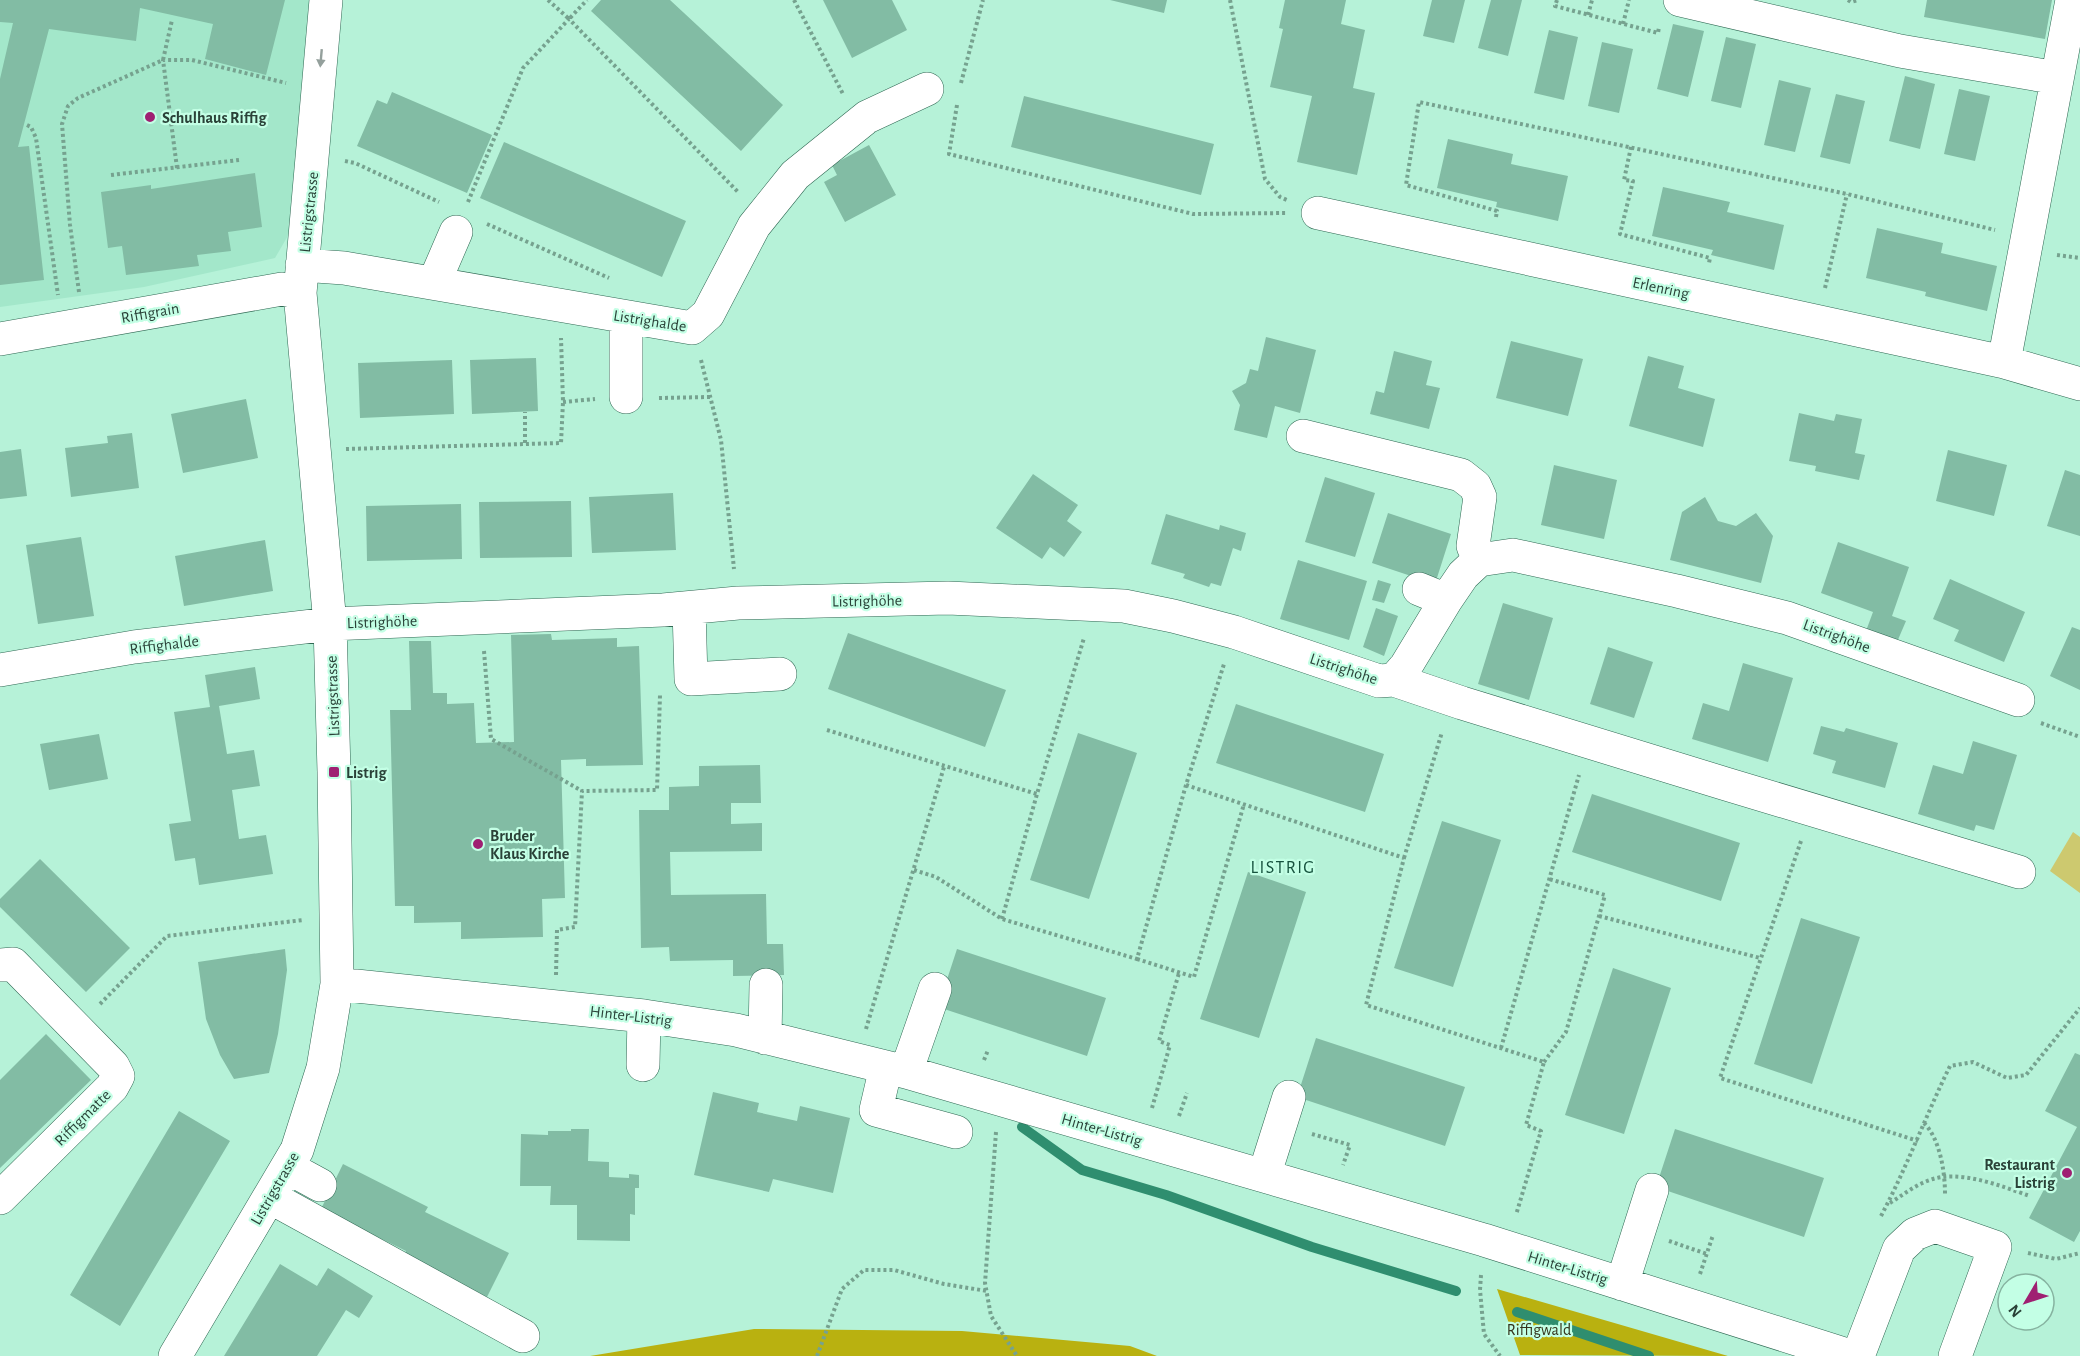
<svg xmlns="http://www.w3.org/2000/svg" width="2080" height="1356" font-family="'Alegreya Sans',sans-serif">
<style>
.built{fill:#a3e7ca}
.green{fill:#cdc96f}
.forest{fill:#b9b110}
.lines{fill:none;stroke-linecap:round;stroke-linejoin:round}
.stream{stroke:#2f8e6f;stroke-width:10}
.building{fill:#82bca4}
.minor-casing{stroke:#2f6853;stroke-width:34}
.path{stroke:#76a28f;stroke-width:4;stroke-dasharray:3 3;stroke-linecap:butt}
.minor{stroke:#fff;stroke-width:33}
.oneway{fill:#94a09c}
.poi-dot{fill:#9f2072;stroke:#c3ffe5;stroke-width:2}
.labels{text-anchor:middle;stroke-width:4.5;stroke-linejoin:round;paint-order:stroke}
.poi-label{font-size:16px;font-weight:bold;fill:#2a4238;stroke:#c3ffe5;text-anchor:start}
.street-label{font-size:16px;fill:#2a4238;stroke:#c3ffe5}
.park-label{font-size:16px;fill:#34331c;stroke:#c3ffe5}
.neighbourhood-label{font-size:18px;letter-spacing:1.5px;fill:#16523e;stroke:#c3ffe5}
</style>
<rect width="100%" height="100%" fill="#b6f2d8"/>
<path class="built" d="M0,0H310L289,234L275,258L144,287L0,307Z"/>
<path class="green" d="M2073,832L2080,837V893L2050,871Z"/>
<path class="forest" d="M1497,1289L1728,1356L1520,1355Z
M754,1329L962,1331L1130,1346L1157,1356H590Z"/>
<g class="lines">
<path class="stream" d="M1022,1127L1082,1170L1166,1195L1312,1247L1456,1291
M1517,1312L1649,1356"/>
</g>
<path class="building" d="M0,0H285L266,75L205,59L213,24L140,8L136,41L49,29L18,147L29,146L44,280L0,285V79L13,23L0,22Z
M601,0H670L783,105L741,151L591,11Z
M823,0H892L907,30L852,58Z
M1110,0H1167L1164,13Z
M1285,0H1346L1341,24L1365,30L1353,88L1375,93L1357,175L1297,162L1312,96L1270,87L1283,29L1279,28Z
M1432,0H1465L1454,43L1423,36Z
M1491,0H1522L1508,56L1478,48Z
M1927,0H2052L2045,39L1924,17Z
M1673,24L1704,31L1688,97L1657,89Z
M1549,30L1578,37L1564,100L1534,93Z
M1726,37L1756,44L1741,108L1711,101Z
M1602,42L1633,49L1619,113L1588,106Z
M1905,76L1935,84L1920,149L1889,141Z
M1779,80L1811,88L1795,152L1764,145Z
M1959,89L1990,96L1975,161L1944,154Z
M392,92L492,135L467,193L357,146L377,100L387,104Z
M1836,94L1865,101L1850,164L1820,157Z
M1024,96L1214,144L1201,195L1011,147Z
M1448,139L1513,154L1511,164L1568,176L1558,221L1496,207L1497,202L1437,188Z
M504,142L686,221L662,277L480,198Z
M869,145L896,195L845,222L824,182L837,175L832,165Z
M255,173L262,227L228,232L231,251L197,255L199,266L126,275L122,246L108,248L101,192L151,185V189Z
M1663,187L1730,202L1727,212L1784,225L1774,270L1711,255L1713,250L1652,236Z
M1877,228L1943,243L1941,253L1997,266L1987,311L1925,296L1926,292L1866,278Z
M1266,337L1316,350L1300,413L1275,406L1267,438L1234,430L1240,405L1232,391L1246,383L1250,369L1258,371Z
M1511,341L1583,359L1568,416L1496,398Z
M1394,351L1432,361L1426,385L1440,388L1429,429L1370,414L1376,391L1384,393Z
M1648,356L1684,366L1678,388L1715,399L1703,447L1629,426Z
M536,358L538,411L472,414L470,360Z
M452,360L454,414L360,418L358,363Z
M246,399L258,458L183,473L171,414Z
M1799,413L1834,421L1836,414L1862,419L1855,453L1865,455L1859,480L1815,471L1816,466L1789,461Z
M132,433L139,488L71,497L65,448L108,443L107,436Z
M21,449L27,496L0,499V452Z
M1948,450L2007,465L1994,516L1936,501Z
M1554,465L1617,480L1604,539L1541,525Z
M2065,470L2080,475V536L2047,526Z
M1033,474L1078,505L1067,521L1082,532L1064,557L1050,547L1042,559L996,528Z
M1325,477L1375,493L1355,557L1305,542Z
M673,493L676,550L592,553L589,497Z
M1705,497L1718,521L1736,526L1756,513L1773,536L1761,583L1670,560L1682,512Z
M571,501L572,557L480,558L479,502Z
M461,504L462,559L367,561L366,506Z
M1388,513L1451,534L1435,584L1372,563Z
M1166,514L1219,530L1220,525L1246,533L1241,551L1233,548L1221,586L1211,583L1209,587L1183,578L1185,574L1151,564Z
M81,537L94,616L38,624L26,545Z
M265,540L273,591L184,606L175,556Z
M1838,542L1909,567L1892,616L1906,621L1897,642L1866,631L1873,612L1821,593Z
M1298,560L1367,581L1349,640L1280,619Z
M1950,579L2025,612L2004,662L1954,641L1959,630L1933,619Z
M1378,580L1391,584L1384,603L1372,600Z
M1503,603L1553,618L1529,700L1478,684Z
M1376,608L1398,616L1384,656L1363,647Z
M2072,627L2080,630V690L2050,676Z
M848,633L1006,690L985,747L828,689Z
M551,634L552,640L617,638V647L639,646L643,765L586,766V759L561,760L565,898L542,899L543,937L461,939V922L414,923V906H395L390,710H411L409,641H431L433,693H447V704L474,703L476,743L514,742L511,635Z
M1608,647L1653,662L1634,718L1590,704Z
M1743,663L1793,678L1768,762L1692,739L1703,703L1729,711Z
M255,667L260,699L219,706L227,754L254,750L260,786L232,790L239,839L266,835L273,874L199,885L195,858L175,861L169,824L191,821L174,712L210,707L205,675Z
M1236,704L1384,754L1365,812L1216,763Z
M1821,726L1844,732L1846,728L1898,743L1885,788L1832,773L1836,761L1813,754Z
M1078,733L1137,753L1089,899L1030,880Z
M99,734L108,779L49,790L40,744Z
M1973,741L2017,755L1994,830L1976,825L1974,831L1918,814L1933,765L1963,774Z
M760,765L761,803H731V824L762,823V851L670,852L671,895L766,894L767,944H783L784,975L733,976V960L670,961L669,947L641,948L639,810H669V787L699,786V766Z
M1592,794L1740,843L1721,901L1572,852Z
M1442,821L1501,840L1453,987L1394,968Z
M40,859L130,948L86,992L0,907V899Z
M1248,872L1306,892L1259,1038L1200,1019Z
M1801,918L1860,937L1812,1084L1754,1064Z
M285,949L287,970L278,1034L269,1073L234,1079L220,1055L206,1019L198,962Z
M957,949L1106,998L1087,1056L938,1007Z
M1613,968L1671,988L1624,1134L1565,1115Z
M46,1034L91,1080L0,1168V1080Z
M1316,1038L1465,1087L1445,1146L1297,1097Z
M2075,1053L2080,1055V1231L2074,1242L2029,1218L2077,1127L2045,1111Z
M713,1092L759,1103L757,1112L797,1121L800,1106L850,1118L833,1193L773,1179L769,1192L694,1175Z
M179,1111L230,1141L120,1326L70,1295Z
M571,1129H589L588,1161L609,1162V1177L629,1178V1174L639,1175V1188H635V1215L630,1214V1241L577,1240V1205H550L551,1186H520L521,1134L548,1135V1131H571Z
M1675,1129L1824,1178L1804,1237L1656,1187Z
M343,1164L428,1207L425,1212L509,1253L487,1297L404,1255L406,1251L321,1209Z
M280,1264L317,1286L328,1268L373,1296L359,1318L346,1310L317,1356H224Z"/>
<g class="lines">
<g class="minor-casing">
<path id="minor" d="M1680,0L1900,51L2057,78
M1318,213L2004,362L2072,0
M302,265L344,268L692,328L708,314L754,226L795,175L867,117L927,89
M434,283L456,232
M626,317V397
M0,339L282,289L300,293
M2004,362L2080,384
M1303,436L1461,475L1475,486L1480,497L1473,546L1479,560
M1419,589L1446,600
M689,608L691,679L780,674
M0,670L134,647L330,624L663,610L738,603L948,598L1124,606L1173,616L1234,632L1379,681L1394,680L1406,666L1446,600L1463,575L1479,560L1513,555L1677,591L1787,618L2018,700
M1394,680L1462,703L1726,784L2019,872
M0,965L13,964L113,1066L118,1076L112,1087L0,1198
M337,984L644,1016L736,1030L906,1072L1484,1240L1850,1356
M765,1038L766,985
M643,1065L644,1016
M886,1067L876,1110L956,1132
M906,1072L935,989
M287,1167L320,1185
M1264,1176L1289,1097
M270,1197L523,1336
M1622,1284L1652,1190
M175,1356L297,1150L323,1068L337,984L334,772L330,624L300,293L326,0
M1858,1356L1899,1249L1915,1234L1935,1226L1995,1247L1955,1356"/>
</g>
<path class="path" d="M548,0L569,19L587,0
M794,0L843,94
M1230,0L1265,179L1280,197L1289,201
M1557,0L1555,6L1658,33L1659,27
M1848,0L1851,2L1858,0
M1588,15L1592,0
M1623,24L1629,0
M961,83L983,0
M957,105L949,154L1193,214L1287,213
M27,125L31,127L36,138L58,295
M1631,147L1624,180L1633,181L1620,234L1710,258L1709,263
M345,161L355,163L439,202
M177,168L163,60H192L286,83
M111,175L239,160
M468,202L523,68L569,19L738,192
M1496,217L1497,211L1406,185L1419,102L1847,194L1995,230
M487,224L609,278
M2057,255L2080,258
M1825,288L1847,194
M79,292L70,225L62,124L68,106L78,98L163,60L172,20
M701,360L721,440L734,569
M659,398L710,397
M563,402L595,399
M525,443V412
M346,449L561,443L563,402L561,338
M484,651L491,739L582,791
M2041,723L2080,737
M827,730L1037,794
M1186,785L1404,858L1366,1005L1544,1062L1526,1125L1541,1131L1516,1215
M1801,841L1720,1078L1918,1141
M1404,858L1442,732
M914,870L936,877L1002,919L1137,959L1186,785L1224,664
M1599,916L1760,958
M1002,919L1037,794L1084,638
M1137,959L1194,977L1244,804
M556,975L557,930L575,927L582,791L657,790L660,695
M100,1004L167,936L303,920
M866,1029L944,767
M1501,1048L1579,775
M984,1060L988,1050
M1544,1062L1566,1032L1605,895L1549,879
M1152,1108L1170,1045L1159,1041L1179,973
M1179,1116L1187,1093
M1924,1123C1940,1139 1945,1172 1945,1194
M996,1132L985,1283L991,1316L1017,1356
M1312,1134L1350,1145L1343,1165
M1890,1203C1903,1195 1915,1185 1930,1180C1959,1169 2001,1186 2030,1196
M1881,1216C1907,1167 1926,1115 1950,1066L1973,1062L2007,1078L2026,1075L2080,1008
M1669,1241L1707,1254
M2028,1253L2056,1259L2080,1253
M1700,1274L1713,1235
M1481,1275L1480,1290L1484,1334L1500,1356
M817,1356L842,1289L864,1270H894L944,1284L987,1291"/>
<use href="#minor" class="minor"/>
</g>
<defs><path id="oneway-solid" d="M-6-.8H1V-3.2L6.5 0L1 3.2V.8H-6Z" transform="scale(1.5)"/></defs>
<use class="oneway" href="#oneway-solid" transform="translate(321 58) rotate(95)"/>
<g class="poi-dot">
<circle cx="150" cy="117" r="6"/>
<rect x="328" y="766" width="12" height="12" rx="3"/>
<circle cx="478" cy="844" r="6"/>
<circle cx="2067" cy="1173" r="6"/>
</g>
<g class="labels">
<g class="poi-label">
<text x="162" y="123">Schulhaus Riffig</text>
<text x="346" y="778">Listrig</text>
<text x="490" y="841">Bruder<tspan x="490" dy="18">Klaus Kirche</tspan></text>
<text x="2055" y="1170" text-anchor="end">Restaurant<tspan x="2055" dy="18">Listrig</tspan></text>
</g>
<g class="street-label">
<text transform="translate(308 212) rotate(-84)" y="6">Listrigstrasse</text>
<text transform="translate(1661 287) rotate(12)" y="6">Erlenring</text>
<text transform="translate(150 312) rotate(-10)" y="6">Riffigrain</text>
<text transform="translate(650 320) rotate(9)" y="6">Listrighalde</text>
<text transform="translate(867 600) rotate(-1)" y="6">Listrighöhe</text>
<text transform="translate(382 621) rotate(-2)" y="6">Listrighöhe</text>
<text transform="translate(1837 635) rotate(20)" y="6">Listrighöhe</text>
<text transform="translate(164 644) rotate(-7)" y="6">Riffighalde</text>
<text transform="translate(1344 668) rotate(18)" y="6">Listrighöhe</text>
<text transform="translate(332 696) rotate(-92)" y="6">Listrigstrasse</text>
<text transform="translate(631 1015) rotate(7)" y="6">Hinter-Listrig</text>
<text transform="translate(82 1117) rotate(-45)" y="6">Riffigmatte</text>
<text transform="translate(1102 1129) rotate(16)" y="6">Hinter-Listrig</text>
<text transform="translate(274 1188) rotate(-60)" y="6">Listrigstrasse</text>
<text transform="translate(1568 1267) rotate(17)" y="6">Hinter-Listrig</text>
</g>
<g class="park-label">
<text x="1539" y="1335">Riffigwald</text>
</g>
<g class="neighbourhood-label">
<text x="1283" y="873">LISTRIG</text>
</g>
</g>
<g transform="translate(2026 1302) rotate(231)"><circle r="28" fill="#c3ffe5" stroke="#86b3a0" stroke-width="1.5"/>
<path d="M0-4.5L10 22L0 15L-10 22Z" fill="#9f2072"/>
<text y="-9" font-size="16" font-weight="bold" text-anchor="middle" fill="#2a4238">N</text>
</g>
</svg>
